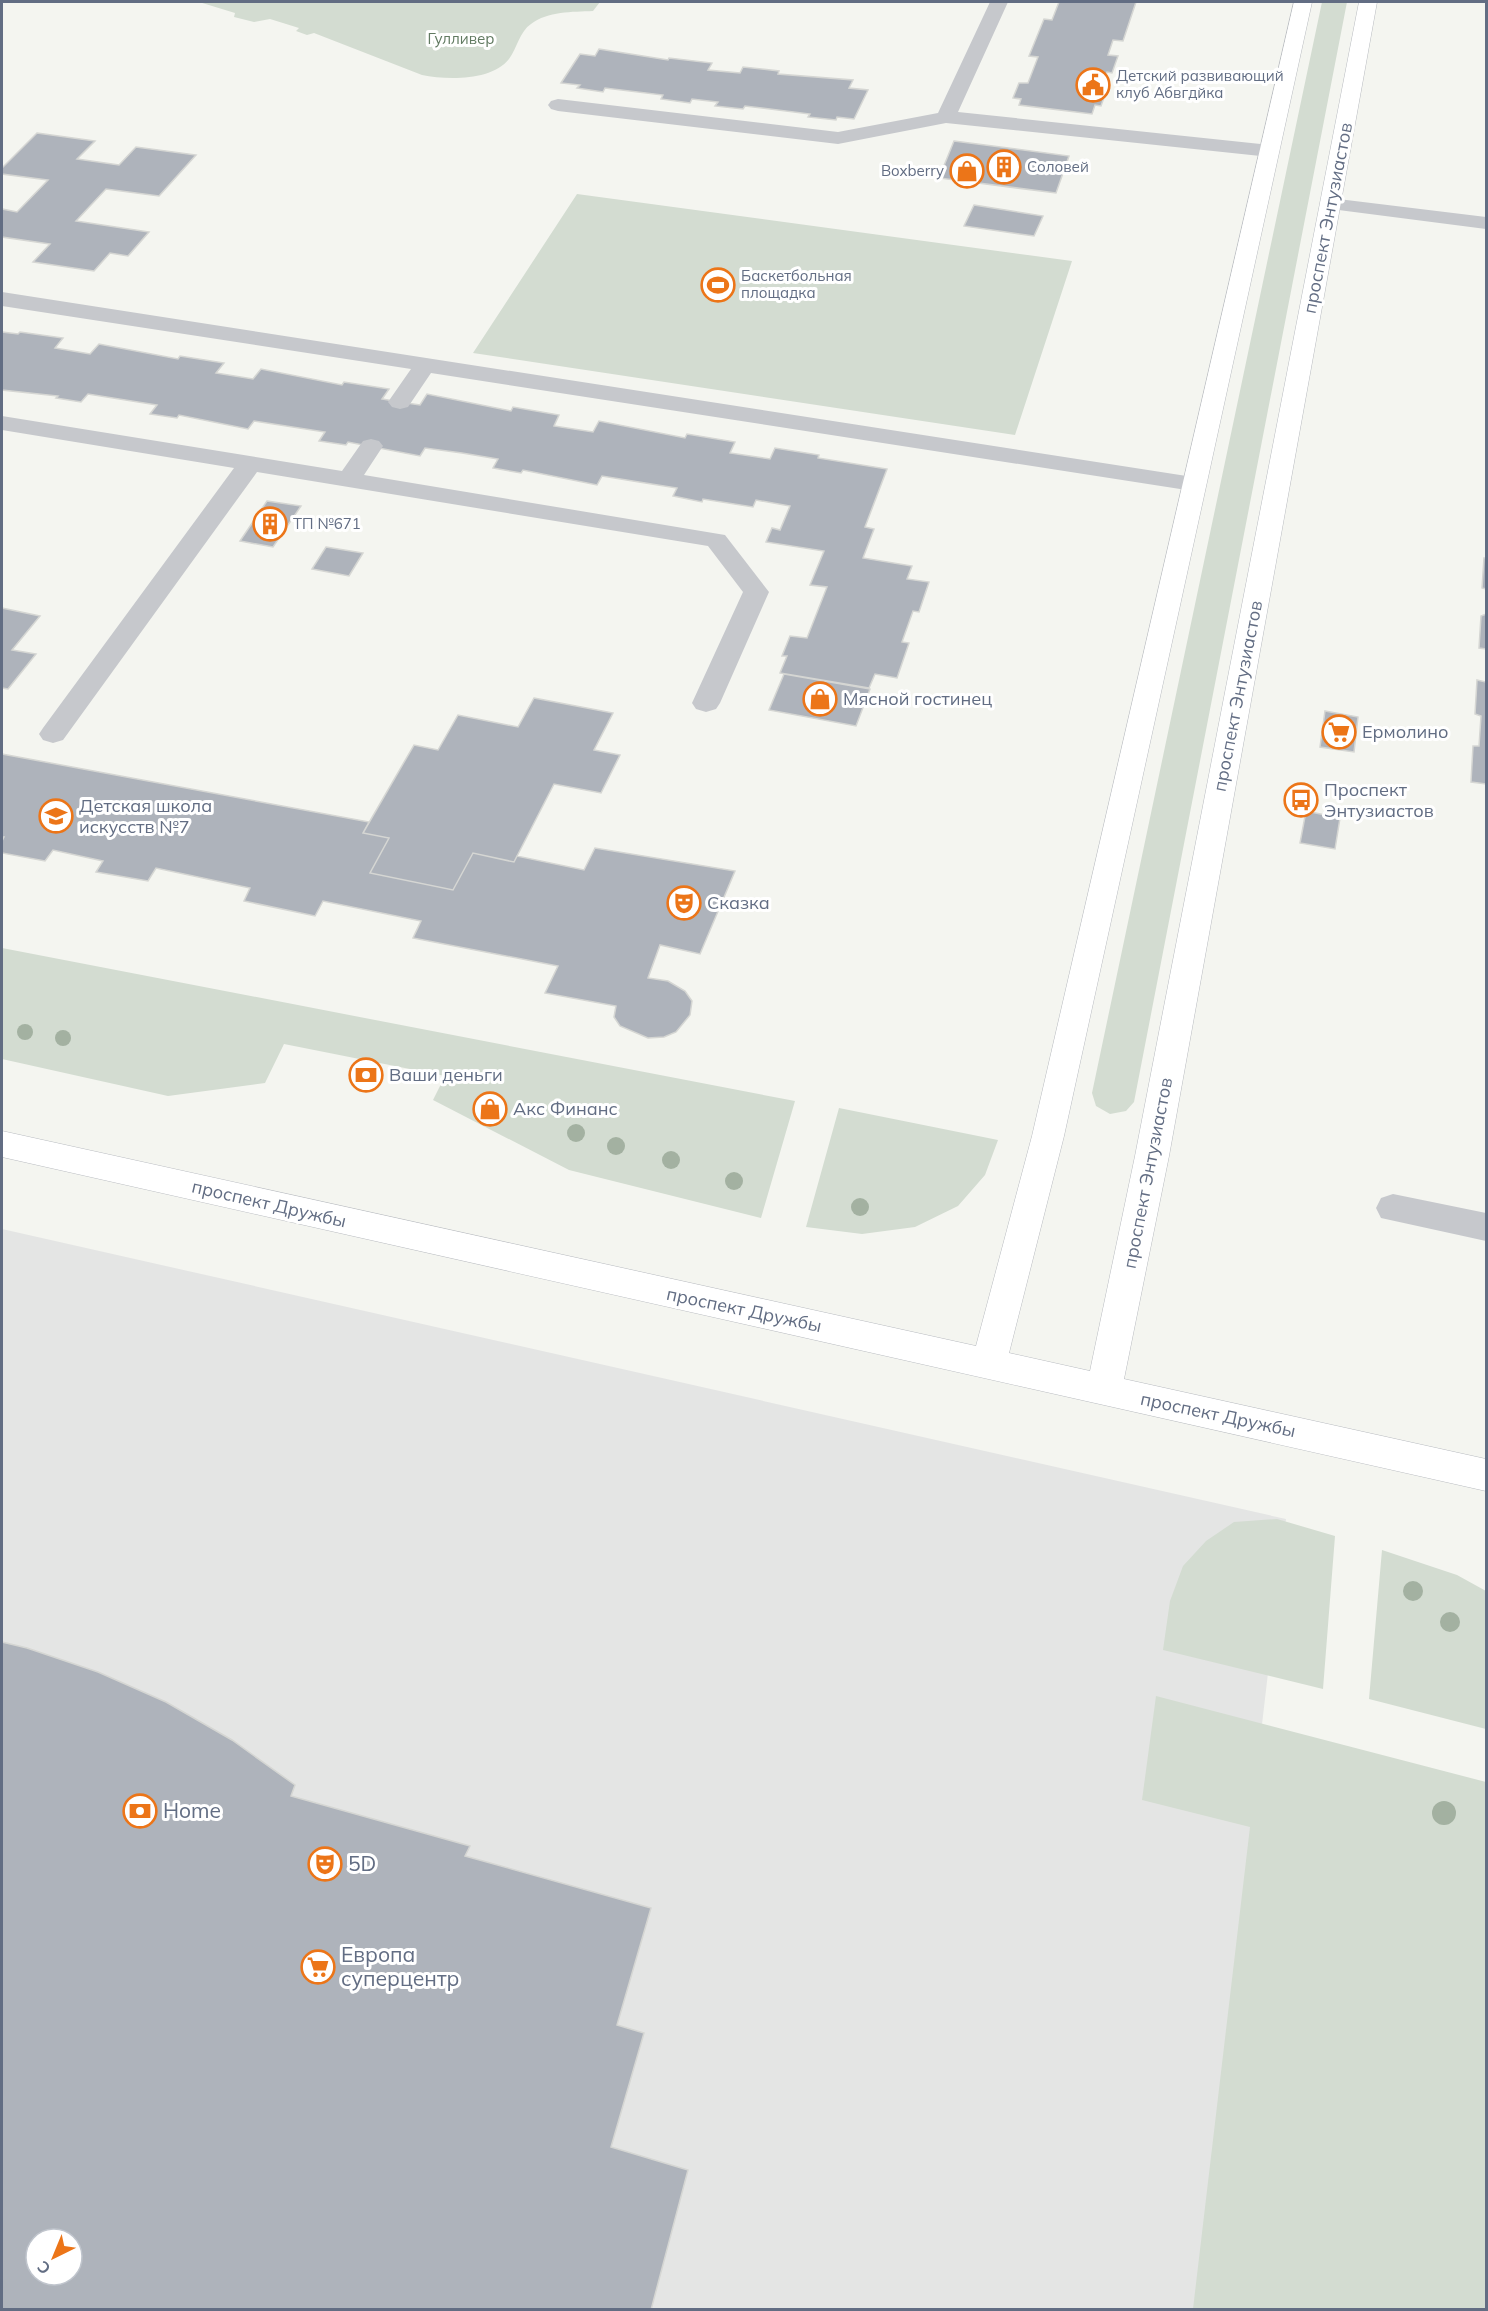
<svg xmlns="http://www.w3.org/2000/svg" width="1488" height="2311" font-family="Mulish,sans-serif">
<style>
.built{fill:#e4e5e4;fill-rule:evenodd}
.green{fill:#d3dcd1}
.building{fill:#aeb3bb;stroke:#d5d6d3;stroke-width:1.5;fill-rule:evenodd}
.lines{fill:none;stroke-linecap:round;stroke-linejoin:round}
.secondary-casing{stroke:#b8bbc0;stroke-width:1}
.lane{fill:#c6c8cc;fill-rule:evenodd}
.secondary{fill:#fff;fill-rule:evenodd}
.tree{fill:#a3b1a1}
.labels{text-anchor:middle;stroke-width:6;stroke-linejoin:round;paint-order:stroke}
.far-park-label{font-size:15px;fill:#617a61;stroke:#fff}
.far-poi-label{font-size:15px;fill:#626d83;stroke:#fff;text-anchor:start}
.street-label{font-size:18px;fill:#626d83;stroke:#fff}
.poi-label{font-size:18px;fill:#626d83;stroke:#fff;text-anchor:start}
.near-poi-label{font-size:21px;fill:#626d83;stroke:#fff;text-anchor:start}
</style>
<rect width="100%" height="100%" fill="#f4f5f0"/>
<path class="built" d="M2,1229L1286,1519L1250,1827L1486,2309L2,2310ZM36,2239H72V2275H36Z"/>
<path class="green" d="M199,2H600L593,11C572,12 548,11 531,24C520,31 517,48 509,59C492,81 447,80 422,75L314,33L307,35L296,31L299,28L270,19L254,22L234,17L235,13Z
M1322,2H1347L1134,1102L1126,1111L1110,1114L1096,1106L1092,1093Z
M577,194L1072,261L1015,435L473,353Z
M2,948L795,1101L761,1218L569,1170L433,1100L445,1076L284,1044L265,1083L168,1096L2,1059Z
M839,1108L998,1140L985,1175L958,1206L915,1227L862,1234L806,1227Z
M1277,1519L1335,1536L1323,1689L1163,1650L1170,1601L1183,1566L1206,1541L1234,1522Z
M1382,1550L1457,1575L1486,1591V1729L1369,1699Z
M1156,1696L1486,1782V2309H1193L1250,1827L1142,1800Z"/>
<path class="building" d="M1059,2H1136L1123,41L1113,40L1108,55L1118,56L1112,73L1107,72L1101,91L1106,92L1101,106L1095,105L1092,114L1019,105L1021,99L1013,98L1019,83H1028L1038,57L1029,56L1044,19L1052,20Z
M599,49L668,60L669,58L712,63L708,70L740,73L743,67L779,71L778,74L853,80L849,88L868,90L854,119L837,117L836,120L808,117L810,114L745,106L743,109L715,106L718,102L692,99L690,103L661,99L663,95L605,88L603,92L577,88L580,85L561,83L580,54L595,56Z
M37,133L95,141L77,159L119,165L136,147L196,155L159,196L106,189L76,221L149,232L128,256L110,253L94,271L33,262L50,244L2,237V209L17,212L48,180L2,174V168Z
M954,141L1069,156L1056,193L939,178Z
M974,205L1043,216L1034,236L964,226Z
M2,332L18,334L20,332L63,338L55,348L90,354L99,344L178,359L180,356L224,363L216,373L253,379L261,369L342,385L344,382L389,389L382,399L400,402L420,405L427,394L511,411L513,407L559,415L554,426L593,432L599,421L685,438L687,434L735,442L730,453L770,459L775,448L819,455L818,458L887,469L865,527L874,529L863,558L912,566L907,579L929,582L919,612L913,611L902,642L909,643L897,678L875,674L869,688L780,673L787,656H782L790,636L807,638L827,587L810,585L824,551L766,542L772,528L780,530L790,506L756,500L753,507L703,499L702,502L673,496L677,488L639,482L602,476L597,485L523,470L521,473L493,468L498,459L462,453L425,448L420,456L348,442L346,445L319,441L325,432L254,421L248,429L179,415L177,418L150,414L157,405L88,394L81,402L56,398L58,396L2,390Z
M267,501L301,506L273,547L240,541Z
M326,547L363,553L349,576L312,569Z
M1484,558H1486V589L1482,588Z
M2,608L40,616L12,650L36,654L8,689L2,688Z
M1486,614V649L1479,648L1481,616Z
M784,674L870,689L856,726L769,710Z
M1477,680L1486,682V784L1471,782L1473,746H1479L1481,716L1475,714Z
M534,698L613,713L594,750L620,755L601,793L554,784L514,862L473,853L453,890L370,873L389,838L363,833L414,745L438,750L458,715L518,727Z
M1325,711L1358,717L1354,752L1320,747Z
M2,754L369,822L363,833L389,838L370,873L453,890L473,853L514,862L517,856L584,870L595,848L735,871L700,954L660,945L648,978L668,981L685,991L692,1001L690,1015L676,1032L664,1037L648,1038L620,1026L614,1017L616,1006L545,993L558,966L413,938L421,921L323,901L315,916L244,901L250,888L156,868L148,881L96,872L103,861L53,850L45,861L2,853V841L4,837H2Z
M1306,811L1340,818L1335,849L1300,843Z
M2,1642L27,1648L98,1672L166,1702L232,1740L295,1785L291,1796L470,1846L465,1856L651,1908L617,2025L644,2033L611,2147L688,2170L651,2310H2ZM36,2239H72V2275H36Z"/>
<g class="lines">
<g class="secondary-casing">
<path id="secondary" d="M1294,2H1312L1064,1136L1009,1353L1090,1371L1135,1156L1359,2H1377L1169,1156L1124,1379L1486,1459V1491L2,1157V1131L976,1346L1032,1136Z"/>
</g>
<path class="lane" d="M990,2H1008L958,112L1270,145L1277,147L1280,151L1277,155L1270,157L946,123L838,144L558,111L551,109L548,105L551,101L558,99L838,132L938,113Z
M1330,198L1486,217V229L1323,208L1320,204L1323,200Z
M2,292L1193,477L1202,479L1205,484L1202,489L1193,491L431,373L408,407L400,409L392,407L388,402L411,369L2,306Z
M2,416L342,471L363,441L371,439L379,441L383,446L364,475L725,535L769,592L720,703L716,709L706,712L696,709L692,703L743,592L708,546L257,472L63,740L53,743L43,740L39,734L43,728L234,468L2,430Z
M1393,1194L1486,1213V1241L1381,1218L1376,1208L1381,1198Z"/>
<use href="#secondary" class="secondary"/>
</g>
<g class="tree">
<circle cx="25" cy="1032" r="8"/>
<circle cx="63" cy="1038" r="8"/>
<circle cx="576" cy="1133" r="9"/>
<circle cx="616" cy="1146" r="9"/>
<circle cx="671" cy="1160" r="9"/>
<circle cx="734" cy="1181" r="9"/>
<circle cx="860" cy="1207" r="9"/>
<circle cx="1413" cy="1591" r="10"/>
<circle cx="1450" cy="1622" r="10"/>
<circle cx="1444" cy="1813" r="12"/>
</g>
<defs>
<g id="civic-ring" transform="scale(1.725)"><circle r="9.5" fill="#fff" stroke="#ec7518" stroke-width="1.5"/><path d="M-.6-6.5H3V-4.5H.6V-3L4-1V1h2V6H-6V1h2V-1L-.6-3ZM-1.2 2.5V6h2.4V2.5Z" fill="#ec7518"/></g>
<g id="building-ring" transform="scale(1.725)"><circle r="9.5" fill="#fff" stroke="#ec7518" stroke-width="1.5"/><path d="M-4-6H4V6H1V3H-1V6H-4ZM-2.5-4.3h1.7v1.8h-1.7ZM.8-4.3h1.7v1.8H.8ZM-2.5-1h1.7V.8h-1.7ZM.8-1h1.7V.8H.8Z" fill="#ec7518"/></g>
<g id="shop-ring" transform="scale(1.725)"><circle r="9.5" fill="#fff" stroke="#ec7518" stroke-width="1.5"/><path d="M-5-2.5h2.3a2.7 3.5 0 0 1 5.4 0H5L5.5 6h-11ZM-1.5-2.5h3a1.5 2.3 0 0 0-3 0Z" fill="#ec7518"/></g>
<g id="stadium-ring" transform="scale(1.725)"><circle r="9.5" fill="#fff" stroke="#ec7518" stroke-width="1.5"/><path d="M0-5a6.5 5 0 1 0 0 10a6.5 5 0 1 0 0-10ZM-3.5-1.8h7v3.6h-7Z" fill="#ec7518"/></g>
<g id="supermarket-ring" transform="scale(1.725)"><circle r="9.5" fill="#fff" stroke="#ec7518" stroke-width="1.5"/><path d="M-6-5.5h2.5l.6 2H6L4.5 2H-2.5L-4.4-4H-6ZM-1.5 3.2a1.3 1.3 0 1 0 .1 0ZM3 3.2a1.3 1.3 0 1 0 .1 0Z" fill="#ec7518"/></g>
<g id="bus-ring" transform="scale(1.725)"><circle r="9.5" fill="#fff" stroke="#ec7518" stroke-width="1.5"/><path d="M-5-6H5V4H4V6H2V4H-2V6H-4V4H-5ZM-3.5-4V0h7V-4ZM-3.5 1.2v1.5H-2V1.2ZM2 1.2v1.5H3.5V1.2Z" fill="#ec7518"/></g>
<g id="school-ring" transform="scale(1.725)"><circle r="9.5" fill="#fff" stroke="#ec7518" stroke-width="1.5"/><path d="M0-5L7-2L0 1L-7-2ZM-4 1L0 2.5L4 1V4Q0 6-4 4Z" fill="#ec7518"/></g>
<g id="theatre-ring" transform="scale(1.725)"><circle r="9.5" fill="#fff" stroke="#ec7518" stroke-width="1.5"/><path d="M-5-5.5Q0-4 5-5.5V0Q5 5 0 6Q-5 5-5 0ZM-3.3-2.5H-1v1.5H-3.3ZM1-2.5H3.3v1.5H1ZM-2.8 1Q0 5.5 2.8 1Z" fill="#ec7518"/></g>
<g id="bank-ring" transform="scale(1.725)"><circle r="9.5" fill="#fff" stroke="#ec7518" stroke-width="1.5"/><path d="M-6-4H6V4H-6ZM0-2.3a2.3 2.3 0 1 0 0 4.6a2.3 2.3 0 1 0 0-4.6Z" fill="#ec7518"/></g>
</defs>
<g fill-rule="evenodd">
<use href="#civic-ring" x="1093" y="85"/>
<use href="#building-ring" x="1004" y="167"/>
<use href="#shop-ring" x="967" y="171"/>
<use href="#stadium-ring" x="718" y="285"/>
<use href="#building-ring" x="270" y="524"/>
<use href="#shop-ring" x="820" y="699"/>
<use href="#supermarket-ring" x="1339" y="732"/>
<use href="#bus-ring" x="1301" y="800"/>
<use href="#school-ring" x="56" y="816"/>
<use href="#theatre-ring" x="684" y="903"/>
<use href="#bank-ring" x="366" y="1075"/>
<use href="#shop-ring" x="490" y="1109"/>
<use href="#bank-ring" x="140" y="1811"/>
<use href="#theatre-ring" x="325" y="1864"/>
<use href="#supermarket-ring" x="318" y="1967"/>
</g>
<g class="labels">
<g class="far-park-label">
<text x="461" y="44">Гулливер</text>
</g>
<g class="far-poi-label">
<text x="1116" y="81">Детский развивающий<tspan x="1116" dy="17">клуб Абвгдйка</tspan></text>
<text x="1027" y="172">Соловей</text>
<text x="944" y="176" text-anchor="end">Boxberry</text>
<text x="741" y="281">Баскетбольная<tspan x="741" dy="17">площадка</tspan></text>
<text x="293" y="529">ТП №671</text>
</g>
<g class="street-label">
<text transform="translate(1328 218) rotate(-79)" y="6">проспект Энтузиастов</text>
<text transform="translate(1238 696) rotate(-79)" y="6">проспект Энтузиастов</text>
<text transform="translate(1148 1173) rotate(-79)" y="6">проспект Энтузиастов</text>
<text transform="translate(269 1204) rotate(13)" y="6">проспект Дружбы</text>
<text transform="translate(744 1310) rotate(12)" y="6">проспект Дружбы</text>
<text transform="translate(1218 1415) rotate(12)" y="6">проспект Дружбы</text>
</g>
<g class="poi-label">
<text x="843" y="705">Мясной гостинец</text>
<text x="1362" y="738">Ермолино</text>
<text x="1324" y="796">Проспект<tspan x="1324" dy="21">Энтузиастов</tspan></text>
<text x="79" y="812">Детская школа<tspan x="79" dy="21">искусств №7</tspan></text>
<text x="707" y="909">Сказка</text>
<text x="389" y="1081">Ваши деньги</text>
<text x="513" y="1115">Акс Финанс</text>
</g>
<g class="near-poi-label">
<text x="163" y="1818">Home</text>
<text x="348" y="1871">5D</text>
<text x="341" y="1962">Европа<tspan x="341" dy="24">суперцентр</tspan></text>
</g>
</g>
<rect width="1488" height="2311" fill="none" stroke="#626d83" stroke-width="6"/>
<g transform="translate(54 2257) rotate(223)"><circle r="28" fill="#ffffff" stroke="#c0c5cd" stroke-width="1.5"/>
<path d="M0-4.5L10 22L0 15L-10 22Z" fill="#ec7518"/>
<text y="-9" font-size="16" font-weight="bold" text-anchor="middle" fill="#626d83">С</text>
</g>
</svg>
